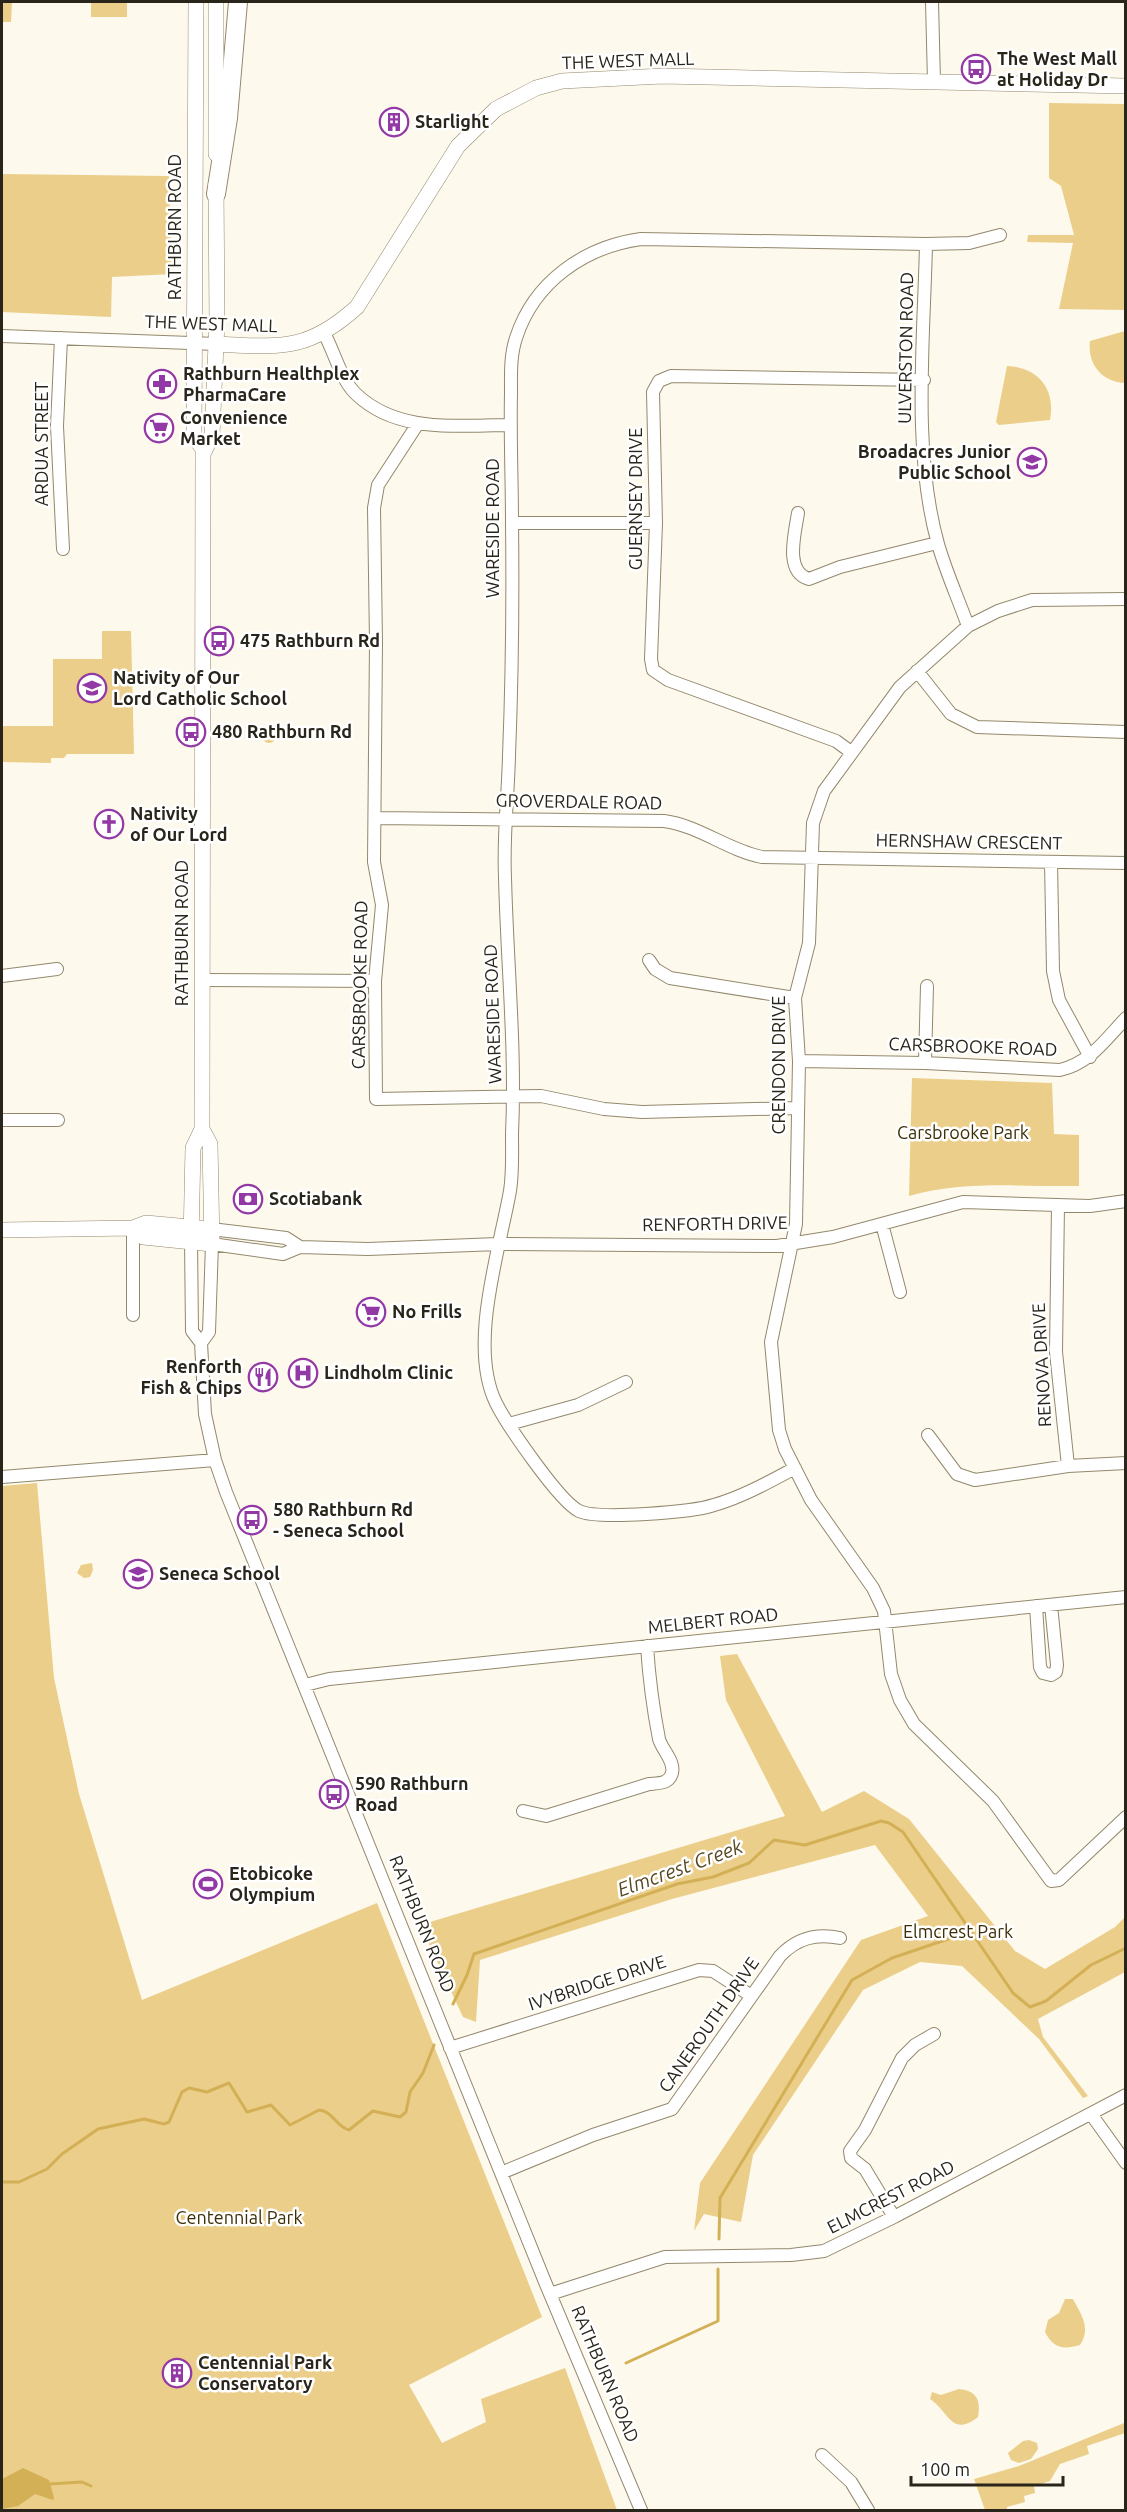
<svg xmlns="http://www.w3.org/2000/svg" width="1127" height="2512" font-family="Ubuntu,sans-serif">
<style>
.green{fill:#ebce89}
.water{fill:#d3b056}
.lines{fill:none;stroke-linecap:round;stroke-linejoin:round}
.stream{stroke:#d3b056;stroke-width:3}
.minor-casing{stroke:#93886c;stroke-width:14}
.major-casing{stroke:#93886c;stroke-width:16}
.highway-casing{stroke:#93886c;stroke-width:20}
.minor{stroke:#fff;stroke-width:12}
.major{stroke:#fff;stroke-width:15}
.highway{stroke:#fff;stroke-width:18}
.labels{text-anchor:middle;stroke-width:5;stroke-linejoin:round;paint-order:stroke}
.poi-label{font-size:18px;font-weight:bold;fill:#29251a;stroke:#fff;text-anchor:start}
.street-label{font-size:18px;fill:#29251a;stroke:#fff}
.park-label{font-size:18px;fill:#3d2e06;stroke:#fff}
.water-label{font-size:20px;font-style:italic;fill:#574822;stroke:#fff}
</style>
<rect width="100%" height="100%" fill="#fef9ed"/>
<path class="green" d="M2,2H12L11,22H2Z
M91,2H127V17H91Z
M1049,103L1125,104V310L1059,309L1073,243L1027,242L1028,235H1074L1061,186L1049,178Z
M2,174L169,176L172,274L112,277L111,317L2,312Z
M1125,331V383C1102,382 1087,364 1090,341Z
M1007,366C1038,367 1056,389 1050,420L999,425L996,422Z
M102,631H131L134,754H67L64,758H51V763L2,762V726H53V659H102Z
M262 736a7 7 0 1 1 14 0a7 7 0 1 1-14 0Z
M912,1078L1052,1083L1054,1134L1079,1135V1186C1022,1187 964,1180 909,1196Z
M37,1483L54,1678L79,1794L142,2000L377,1903L542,2317L409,2385L442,2443L486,2422L481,2399L565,2368L617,2510H2V1486Z
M92,1563L93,1570L90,1577L84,1578L77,1573L81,1565Z
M737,1654L822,1812L864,1791L909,1819L1015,1951L1045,1969L1115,1927L1125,1917V1972L1038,2019L1043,2037L1088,2096L1083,2098L1039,2039L962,1966L920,1962L863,1990L753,2155L741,2222L704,2214L694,2231L700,2183L861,1940L928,1916L875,1845L672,1899L480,1960L476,2022L463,2017L420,1925L785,1816L726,1700L720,1656Z
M1065,2299H1073C1082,2316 1091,2328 1080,2345C1063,2350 1053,2348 1045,2332L1048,2320L1059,2313Z
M959,2389C977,2391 981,2400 978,2417C951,2438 949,2411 930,2399L932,2392L941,2395Z
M1124,2423L1125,2433L1087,2446L1089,2454L1060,2464L1050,2481L1034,2486L1035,2493L1024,2496L1025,2502L1007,2507V2510H985L974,2479L1019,2466Z
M1029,2440L1037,2443L1038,2449L1031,2459L1019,2463L1011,2460L1008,2453L1023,2441Z"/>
<path class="water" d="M23,2468L49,2480L54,2498L53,2500L35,2494L18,2506L2,2509V2479Z"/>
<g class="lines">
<path class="stream" d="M453,2004L467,1975L474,1954L677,1884L713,1877L749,1863L774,1840L805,1845L881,1821L889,1823L903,1832L1013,1993L1030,2007L1046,2001L1091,1965L1126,1948
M2,2182H19L47,2169L62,2154L98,2129L144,2119L164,2124L169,2122L182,2092L189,2088L207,2092L229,2083L247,2112L271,2105L290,2125L319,2110C333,2111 336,2127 349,2130L373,2111L400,2117L406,2112L410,2092L423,2073L434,2045
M719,2239L720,2198L852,1980L892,1958L972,1931
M626,2363L718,2321V2269
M49,2484L82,2482L91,2486"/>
<g class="minor-casing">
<path id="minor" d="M932,2L934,82
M926,244C924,340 912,451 938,544C946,572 958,598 968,626
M324,333C334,351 341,380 356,394C398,434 458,425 510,425
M2,336L217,344
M61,338L57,426L63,549
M417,425L378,485L374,508L376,642L374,862L382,905L375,981L376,1099L541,1096L604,1109L642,1112L798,1108
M798,513C795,533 784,572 809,579L840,567L937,543
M512,523H656
M1126,599L1032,600L998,611L968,626L900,687L824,791L813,823L809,943L795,998L799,1061L796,1224L771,1342L779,1430L785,1449L811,1500L873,1588L884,1611L891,1674L900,1700L914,1724L993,1801L1051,1881L1059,1880L1126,1817
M917,671L951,714L977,727L1126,732
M851,752L836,741L668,680L653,670L651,659L656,523L653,392L659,381L671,376L924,380
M376,818L664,821C700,826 727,850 762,857L1126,863
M1051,862L1053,971L1059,1000L1090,1057
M649,960L655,969L670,978L795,998
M2,976L57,969
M203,980L375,981
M799,1061L925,1063L1060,1070C1090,1063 1105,1040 1126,1018
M925,1063L927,986
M2,1120H58
M1058,1205L1056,1352L1068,1466
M882,1224L900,1292
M133,1228V1315
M211,1229L286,1238L300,1247
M191,1241L192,1331L201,1343
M509,1424L578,1405L626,1382
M928,1435L957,1474L975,1480L1068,1466L1126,1463
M795,1468C769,1482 742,1497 714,1505C693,1512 598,1520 579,1511C559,1501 507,1425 496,1403C468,1346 499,1252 510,1191C513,1172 512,1153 512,1134C516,1048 507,963 505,877C503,837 508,797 509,756C512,679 513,601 512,523C512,480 510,437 511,394C511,375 510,356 516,338C534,282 584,247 641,239L926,244L969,243L1000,235
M2,1477L215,1460
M1036,1606L1040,1667L1043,1673L1051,1675L1056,1672L1057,1665L1051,1605
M305,1685L329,1679L1126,1597
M523,1811L546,1816L649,1784C659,1783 669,1784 672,1773C675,1761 662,1750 659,1739C653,1708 649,1677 647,1646
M450,2048L699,1970L713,1971L750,1995
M1091,2114L1126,2163
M501,2173L593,2135L672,2109L780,1956C797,1938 816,1933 840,1938
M894,2217L865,2169L851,2158L850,2151L865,2130L902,2058L915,2045L934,2034
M550,2294L665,2257L791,2255L824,2251L894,2217L1126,2095
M822,2455L851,2482L868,2510
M641,2510L545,2282L226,1492L215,1460L205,1414L201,1343L209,1332L212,1244L283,1254L300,1247L368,1249L498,1244L777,1246L833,1237L963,1202L1090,1206L1126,1201"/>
</g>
<g class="major-casing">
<path id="major" d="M196,2L194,437L203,449
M216,2V154
M217,344C280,347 307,352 357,307L458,146L496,109L536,88L562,81L663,76L1126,86
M133,1228L143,1237L212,1244L210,1144L202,1129
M2,1230L133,1228L146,1223L211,1229
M191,1241L193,1148L202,1129L203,454L212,435L217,322L216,184"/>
</g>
<g class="highway-casing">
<path id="highway" d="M216,194L228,118L238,2"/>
</g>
<use href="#minor" class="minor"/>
<use href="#major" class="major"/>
<use href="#highway" class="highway"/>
</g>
<defs>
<g id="bus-ring" transform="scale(1.5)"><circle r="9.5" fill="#fff" stroke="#9339a5" stroke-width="1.5"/><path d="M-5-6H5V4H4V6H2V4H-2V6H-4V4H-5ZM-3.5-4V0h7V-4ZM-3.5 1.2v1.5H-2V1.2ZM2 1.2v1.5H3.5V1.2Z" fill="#9339a5"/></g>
<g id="building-ring" transform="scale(1.5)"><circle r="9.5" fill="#fff" stroke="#9339a5" stroke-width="1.5"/><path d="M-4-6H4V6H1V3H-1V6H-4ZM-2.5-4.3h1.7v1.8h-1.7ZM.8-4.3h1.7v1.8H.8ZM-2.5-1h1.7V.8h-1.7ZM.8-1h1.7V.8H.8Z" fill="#9339a5"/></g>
<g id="pharmacy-ring" transform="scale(1.5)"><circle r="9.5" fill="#fff" stroke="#9339a5" stroke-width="1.5"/><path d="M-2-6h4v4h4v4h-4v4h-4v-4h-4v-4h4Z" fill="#9339a5"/></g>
<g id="supermarket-ring" transform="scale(1.5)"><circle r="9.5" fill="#fff" stroke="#9339a5" stroke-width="1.5"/><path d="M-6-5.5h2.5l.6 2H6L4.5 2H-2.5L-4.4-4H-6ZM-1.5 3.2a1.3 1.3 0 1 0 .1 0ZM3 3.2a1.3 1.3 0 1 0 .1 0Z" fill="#9339a5"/></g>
<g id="school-ring" transform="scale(1.5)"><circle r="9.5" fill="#fff" stroke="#9339a5" stroke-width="1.5"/><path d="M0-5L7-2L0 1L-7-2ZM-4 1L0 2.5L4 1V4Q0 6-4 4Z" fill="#9339a5"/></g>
<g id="church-ring" transform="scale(1.5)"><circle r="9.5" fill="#fff" stroke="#9339a5" stroke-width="1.5"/><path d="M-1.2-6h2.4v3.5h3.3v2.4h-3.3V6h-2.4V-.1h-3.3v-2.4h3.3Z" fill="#9339a5"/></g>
<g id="bank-ring" transform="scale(1.5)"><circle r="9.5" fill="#fff" stroke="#9339a5" stroke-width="1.5"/><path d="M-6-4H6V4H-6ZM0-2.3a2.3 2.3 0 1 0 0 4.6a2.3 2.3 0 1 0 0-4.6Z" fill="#9339a5"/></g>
<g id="hospital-ring" transform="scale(1.5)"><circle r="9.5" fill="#fff" stroke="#9339a5" stroke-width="1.5"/><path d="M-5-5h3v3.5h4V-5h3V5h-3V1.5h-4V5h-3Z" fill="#9339a5"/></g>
<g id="restaurant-ring" transform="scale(1.5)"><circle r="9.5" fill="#fff" stroke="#9339a5" stroke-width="1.5"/><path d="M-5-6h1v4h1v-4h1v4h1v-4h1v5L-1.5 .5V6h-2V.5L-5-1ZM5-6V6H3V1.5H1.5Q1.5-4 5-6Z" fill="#9339a5"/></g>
<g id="stadium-ring" transform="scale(1.5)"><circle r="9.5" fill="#fff" stroke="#9339a5" stroke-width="1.5"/><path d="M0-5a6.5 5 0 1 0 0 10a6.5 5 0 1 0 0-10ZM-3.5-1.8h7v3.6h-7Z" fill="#9339a5"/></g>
</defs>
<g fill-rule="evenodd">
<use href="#bus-ring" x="976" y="69"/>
<use href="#building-ring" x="394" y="122"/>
<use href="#pharmacy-ring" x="162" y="384"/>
<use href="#supermarket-ring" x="159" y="428"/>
<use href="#school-ring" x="1032" y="462"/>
<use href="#bus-ring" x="219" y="641"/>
<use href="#school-ring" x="92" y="688"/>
<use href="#bus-ring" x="191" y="732"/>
<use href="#church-ring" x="109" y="824"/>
<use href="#bank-ring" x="248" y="1199"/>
<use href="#supermarket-ring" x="371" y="1312"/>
<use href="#hospital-ring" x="303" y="1373"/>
<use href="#restaurant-ring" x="263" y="1377"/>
<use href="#bus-ring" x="252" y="1520"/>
<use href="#school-ring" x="138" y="1574"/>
<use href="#bus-ring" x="334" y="1794"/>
<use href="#stadium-ring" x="208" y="1884"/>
<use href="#building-ring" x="177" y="2373"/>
</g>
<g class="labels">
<g class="poi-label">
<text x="997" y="65">The West Mall<tspan x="997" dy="21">at Holiday Dr</tspan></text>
<text x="415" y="128">Starlight</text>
<text x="183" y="380">Rathburn Healthplex<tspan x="183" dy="21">PharmaCare</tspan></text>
<text x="180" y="424">Convenience<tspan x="180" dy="21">Market</tspan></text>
<text x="1011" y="458" text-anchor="end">Broadacres Junior<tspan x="1011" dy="21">Public School</tspan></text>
<text x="240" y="647">475 Rathburn Rd</text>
<text x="113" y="684">Nativity of Our<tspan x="113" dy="21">Lord Catholic School</tspan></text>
<text x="212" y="738">480 Rathburn Rd</text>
<text x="130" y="820">Nativity<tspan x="130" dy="21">of Our Lord</tspan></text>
<text x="269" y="1205">Scotiabank</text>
<text x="392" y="1318">No Frills</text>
<text x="242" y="1373" text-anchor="end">Renforth<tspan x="242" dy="21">Fish &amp; Chips</tspan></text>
<text x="324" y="1379">Lindholm Clinic</text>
<text x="273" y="1516">580 Rathburn Rd<tspan x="273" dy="21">- Seneca School</tspan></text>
<text x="159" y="1580">Seneca School</text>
<text x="355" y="1790">590 Rathburn<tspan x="355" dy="21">Road</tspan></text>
<text x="229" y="1880">Etobicoke<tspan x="229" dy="21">Olympium</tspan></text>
<text x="198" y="2369">Centennial Park<tspan x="198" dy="21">Conservatory</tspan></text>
</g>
<g class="street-label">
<text transform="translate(628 61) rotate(-2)" y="6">THE WEST MALL</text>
<text transform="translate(175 227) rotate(-90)" y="6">RATHBURN ROAD</text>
<text transform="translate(211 324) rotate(2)" y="6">THE WEST MALL</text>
<text transform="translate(906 348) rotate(-89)" y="6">ULVERSTON ROAD</text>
<text transform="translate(42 444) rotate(-90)" y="6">ARDUA STREET</text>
<text transform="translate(636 499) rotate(-90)" y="6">GUERNSEY DRIVE</text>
<text transform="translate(493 528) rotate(-90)" y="6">WARESIDE ROAD</text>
<text transform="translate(579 802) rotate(1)" y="6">GROVERDALE ROAD</text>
<text transform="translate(969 842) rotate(1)" y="6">HERNSHAW CRESCENT</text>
<text transform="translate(182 933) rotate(-90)" y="6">RATHBURN ROAD</text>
<text transform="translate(360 985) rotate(-89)" y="6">CARSBROOKE ROAD</text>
<text transform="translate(493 1014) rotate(-92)" y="6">WARESIDE ROAD</text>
<text transform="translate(973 1047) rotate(2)" y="6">CARSBROOKE ROAD</text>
<text transform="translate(779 1065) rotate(-90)" y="6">CRENDON DRIVE</text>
<text transform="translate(715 1224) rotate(-1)" y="6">RENFORTH DRIVE</text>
<text transform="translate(1042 1365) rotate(-93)" y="6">RENOVA DRIVE</text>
<text transform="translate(713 1621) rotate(-6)" y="6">MELBERT ROAD</text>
<text transform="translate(422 1924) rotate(68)" y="6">RATHBURN ROAD</text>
<text transform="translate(597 1983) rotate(-18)" y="6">IVYBRIDGE DRIVE</text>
<text transform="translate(709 2025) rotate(-55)" y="6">CANEROUTH DRIVE</text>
<text transform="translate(891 2197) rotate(-27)" y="6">ELMCREST ROAD</text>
<text transform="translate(605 2374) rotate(67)" y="6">RATHBURN ROAD</text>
</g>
<g class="park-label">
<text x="963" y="1139">Carsbrooke Park</text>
<text x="958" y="1938">Elmcrest Park</text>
<text x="239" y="2224">Centennial Park</text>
</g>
<g class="water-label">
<text transform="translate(680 1868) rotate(-20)" y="7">Elmcrest Creek</text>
</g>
</g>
<rect width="1127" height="2512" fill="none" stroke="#29251a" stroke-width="6"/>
<path d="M911 2476v9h152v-9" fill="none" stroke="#29251a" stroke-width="3"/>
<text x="920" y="2476" font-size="18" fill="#29251a" stroke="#ffffff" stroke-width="4.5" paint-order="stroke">100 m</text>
</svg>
